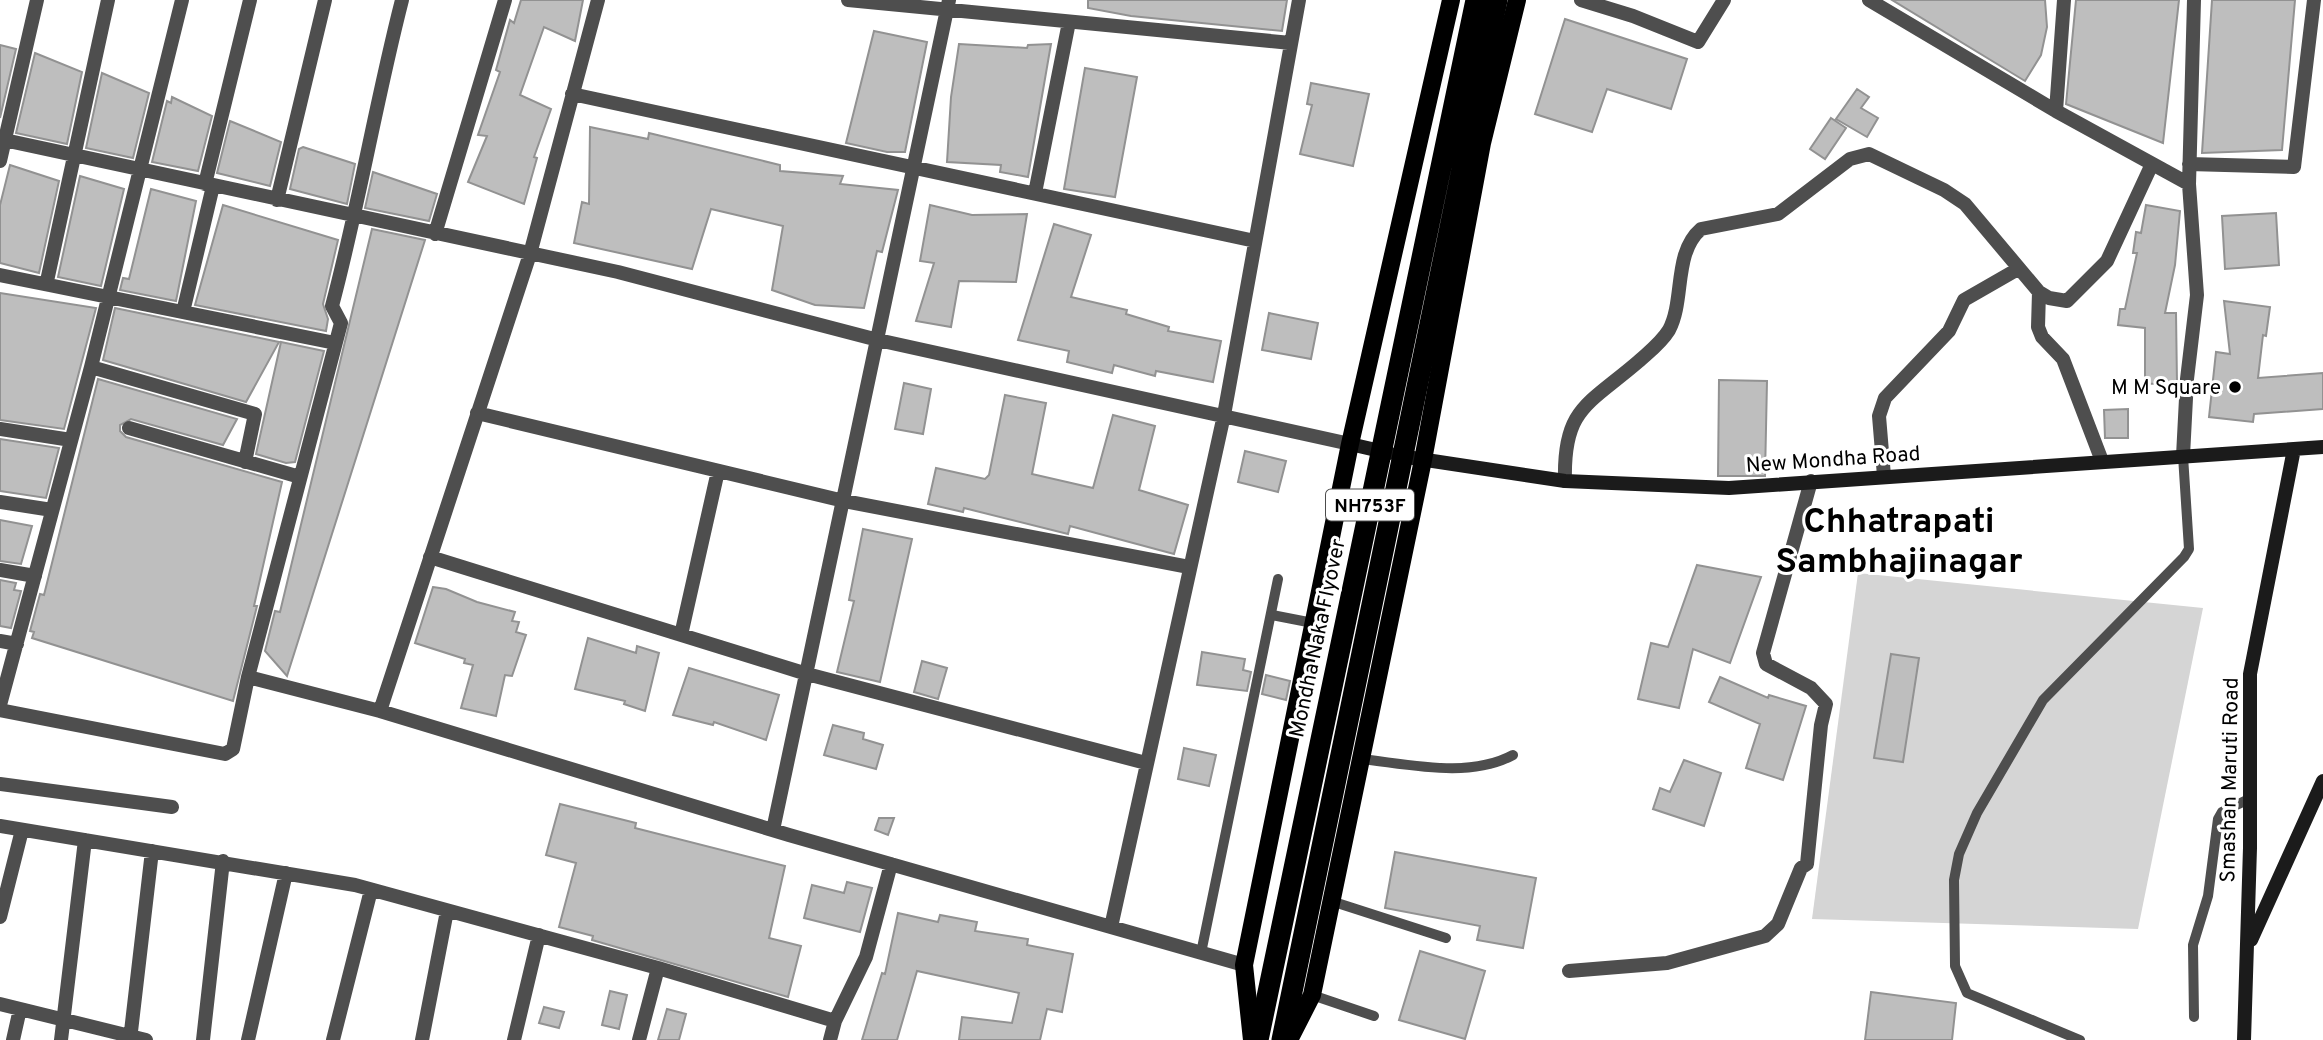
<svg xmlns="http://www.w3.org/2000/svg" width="2323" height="1040" font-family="Overpass,sans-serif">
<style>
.green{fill:#d5d5d5}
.building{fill:#bebebe;stroke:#929292;stroke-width:2}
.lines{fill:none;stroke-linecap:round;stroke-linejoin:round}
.lane{stroke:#4e4e4e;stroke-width:10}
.street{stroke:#4e4e4e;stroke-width:14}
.secondary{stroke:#1b1b1b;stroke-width:14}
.primary{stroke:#000;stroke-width:18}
.highway{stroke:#000;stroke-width:21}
.poi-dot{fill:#000;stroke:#fff;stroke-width:2.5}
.labels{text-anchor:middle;stroke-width:6;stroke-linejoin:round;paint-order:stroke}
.shield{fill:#fff;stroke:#4c4c4c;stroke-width:2}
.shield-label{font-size:19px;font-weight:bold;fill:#000}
.poi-label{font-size:21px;fill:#000;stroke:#fff;text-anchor:end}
.street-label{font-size:21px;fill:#000;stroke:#fff}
.town-label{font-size:35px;font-weight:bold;fill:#000;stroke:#fff}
</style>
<rect width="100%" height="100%" fill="#fff"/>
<path class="green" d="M1858,573L2203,608L2138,929L1812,919Z"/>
<path class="building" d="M521,0H583L575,41L544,27L520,95L551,109L534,157L537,158L524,204L468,182L487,136L478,135L500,72L496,70L510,20L514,23Z
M1088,0H1287L1282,31L1131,16L1088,8Z
M1892,0H2045L2047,27L2041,55L2025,81Z
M2076,0H2179L2163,143L2066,104Z
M2212,0H2295L2282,150L2202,153Z
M1565,19L1687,59L1671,109L1607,89L1592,132L1535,114Z
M874,31L927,42L905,152H887L846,143Z
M959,44L1027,48L1028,45L1051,44L1028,177L1000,172L1001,165L947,162L951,97Z
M0,45L16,49L0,118Z
M35,53L82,72L67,144L16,133Z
M1085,68L1137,77L1115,197L1064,189Z
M102,73L149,93L133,158L86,148Z
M1311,83L1369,94L1353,166L1300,154L1312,105L1307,104Z
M1857,89L1869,97L1861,108L1878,118L1867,137L1836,119Z
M172,97L212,116L198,171L152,162L167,101L171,103Z
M1831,118L1846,128L1825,159L1810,149Z
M230,121L281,142L270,186L217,173Z
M590,127L648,139L649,133L780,165V171L843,176L840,184L898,190L882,252L877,251L864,308L815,305L772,290L783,226L711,209L692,269L574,243L582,202L589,204Z
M303,147L355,164L347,204L290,189L299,149Z
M10,165L59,181L39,273L0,263V205Z
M373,172L437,194L429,221L365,208Z
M80,176L124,189L101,286L58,277Z
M151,189L196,201L176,301L120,290L123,278L129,279Z
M223,205L338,240L323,304L328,319L326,331L195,305Z
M930,205L972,215L1027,214L1016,282L959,281L951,327L916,321L934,263L920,261Z
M2146,205L2180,211L2175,265L2165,313H2176L2177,383L2145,384V328L2118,325L2120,309H2125L2137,253H2133L2136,232L2141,233Z
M2276,213L2279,265L2225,269L2222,216Z
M1054,224L1091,235L1071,297L1127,310L1126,314L1169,327L1168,331L1221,341L1213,382L1156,371L1155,376L1114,365L1112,373L1067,362L1069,351L1018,340Z
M372,229L425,240L287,676L265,651L275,611L280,612Z
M0,293L96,308L64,429L0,420Z
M2224,301L2270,307L2266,336L2263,335L2258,378L2323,373V409L2254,414L2253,422L2209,417L2216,352L2230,354Z
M115,308L279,342L246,402L103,360Z
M1269,313L1318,323L1311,359L1262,350Z
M281,342L324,351L295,462L286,463L256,454Z
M98,379L237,419L223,445L131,419L120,425V431L126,437L282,482L254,606H257L233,701L32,638L34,632L30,631L40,594L44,595Z
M1719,380L1767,381L1765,476H1718Z
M904,383L931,389L923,434L895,429Z
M1005,395L1046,403L1032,474L1093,488L1113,415L1155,426L1139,490L1188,505L1174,554L1070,526L1068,534L964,508L963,512L928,504L936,468L985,479L989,475Z
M2128,409V438H2105L2104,410Z
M0,439L59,448L46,498L0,491Z
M1245,451L1286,461L1278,492L1238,482Z
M0,520L32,526L21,564L0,561Z
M863,529L912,539L880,682L837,672L854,601L849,600Z
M1697,565L1761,577L1730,663L1693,649L1679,708L1638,699L1651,643L1668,647Z
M0,580L16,583L14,590L21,591L11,628L0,626Z
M433,587L446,589L477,602L515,612L512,621L519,622L516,632L526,635L512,676L505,675L496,716L461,708L473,665L464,663L465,659L415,643Z
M588,638L636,653L637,646L659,653L645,711L624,704L625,701L575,689Z
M1202,652L1245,659L1243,670L1251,672L1247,691L1197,685Z
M1891,654L1919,658L1903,762L1874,758Z
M922,661L947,668L938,699L914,692Z
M689,668L779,695L766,740L714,722L713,725L673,715Z
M1266,675L1290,681L1286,700L1262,694Z
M1720,677L1768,698L1769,695L1806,706L1783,780L1746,768L1760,724L1709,702Z
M833,725L864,733L863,739L883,745L876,769L824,755Z
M1184,748L1216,755L1209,786L1178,779Z
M1684,760L1721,773L1704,826L1653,809L1660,788L1670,792Z
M560,804L636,823L635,828L785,866L769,938L801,946L788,997L592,940L593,936L559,927L576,863L546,855Z
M879,818H894L888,835L875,830Z
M1395,852L1536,878L1523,948L1477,940L1480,926L1385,908Z
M847,882L872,888L860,932L804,918L812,885L844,893Z
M898,913L938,922L940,915L977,922L975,931L1028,939L1027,945L1073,954L1062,1012L1047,1009L1040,1040H959L962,1017L1012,1023L1019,993L917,971L897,1040H862L882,973L885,974Z
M1420,951L1485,971L1465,1039L1399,1020Z
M610,991L627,995L619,1029L602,1025Z
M1871,992L1956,1003L1952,1040H1865Z
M544,1007L564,1012L559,1028L539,1023Z
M667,1009L686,1014L679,1040H658Z"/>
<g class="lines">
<path class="lane" d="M1272,615L1313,623
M1361,759C1408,764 1469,779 1513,755
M1331,901L1446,938
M1201,953L1278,579
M1312,995L1374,1016
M2194,1017L2193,945L2208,896L2218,819L2222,812L2251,798
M2080,1040L1967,993L1955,966L1954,880L1959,854L1977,813L2043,700L2184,557L2189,549L2183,456"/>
<path class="street" d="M108,0L47,281L49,285L335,343
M848,0L1291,43
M1581,0L1633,16L1698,42L1724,0
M1869,0L2056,111L2189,184
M572,94L1255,241
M2056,111L2064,0
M0,139L618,272L878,340L1350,444
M0,161L37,0
M2189,164L2294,167L2314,0
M205,184L250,0
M1035,193L1069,22
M277,200L325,0
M435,234L505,0
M0,275L49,285
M2039,292L2038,327L2042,337L2063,359L2102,461
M183,312L213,186
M91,367L255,414L245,462
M477,413L844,501L1189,567
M129,428L300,477
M0,429L71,440
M2183,456L2187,379L2197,295L2189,184L2194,0
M1884,476L1879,416L1885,398L1949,331L1964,300L2018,269
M1565,481C1563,408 1588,405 1639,361C1650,351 1661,343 1669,330C1685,300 1673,253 1701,229L1778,214L1850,159L1869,154L1944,190L1965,204L2039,292L2049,298L2067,301L2107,261L2152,164
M0,502L52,510
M430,557L807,674L1146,763
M0,570L35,576
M681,635L718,471
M0,641L17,644
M248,677L380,711L789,835L1244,965
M0,705L91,367L182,0
M0,710L225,754L233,749L248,677L341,323L332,306C359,205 376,101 402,0
M380,711L530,254L598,0
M0,784L172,807
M0,826L355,885L658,968L835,1021
M773,830L949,0
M0,917L22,830
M1111,927L1224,415L1299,0
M1569,971L1667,963L1765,936L1778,924L1801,868L1807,864L1821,725L1826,704L1811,688L1766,664L1763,653L1811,481
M0,1004L146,1040
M13,1040L20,1009
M61,1040L85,840
M130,1040L152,851
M203,1040L223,861
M248,1040L286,873
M333,1040L371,890
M422,1040L447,911
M514,1040L539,935
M639,1040L658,968
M830,1040L835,1021L866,957L891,864"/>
<path class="secondary" d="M1350,444L1389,453
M1413,458L1565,481L1729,488L2323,447
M2251,940L2323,781
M2244,1040L2250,848V674L2294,449"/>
<path class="primary" d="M1252,1040L1244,965L1350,444L1451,0
M1289,1040L1312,995L1423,460L1482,143L1517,0"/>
<path class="highway" d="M1258,1040L1476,0
M1282,1040L1497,0"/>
</g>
<circle class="poi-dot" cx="2235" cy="387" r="7"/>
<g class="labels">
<rect class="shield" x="1326" y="489.5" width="88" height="31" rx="5"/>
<g class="shield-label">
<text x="1370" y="512">NH753F</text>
</g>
<g class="poi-label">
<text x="2221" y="394">M M Square</text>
</g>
<g class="street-label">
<text transform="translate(1833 459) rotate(-4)" y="7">New Mondha Road</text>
<text transform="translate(1317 638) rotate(-78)" y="7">Mondha Naka Flyover</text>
<text transform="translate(2229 780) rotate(-89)" y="7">Smashan Maruti Road</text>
</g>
<g class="town-label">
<text x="1899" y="532">Chhatrapati<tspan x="1899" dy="40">Sambhajinagar</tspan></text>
</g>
</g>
</svg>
